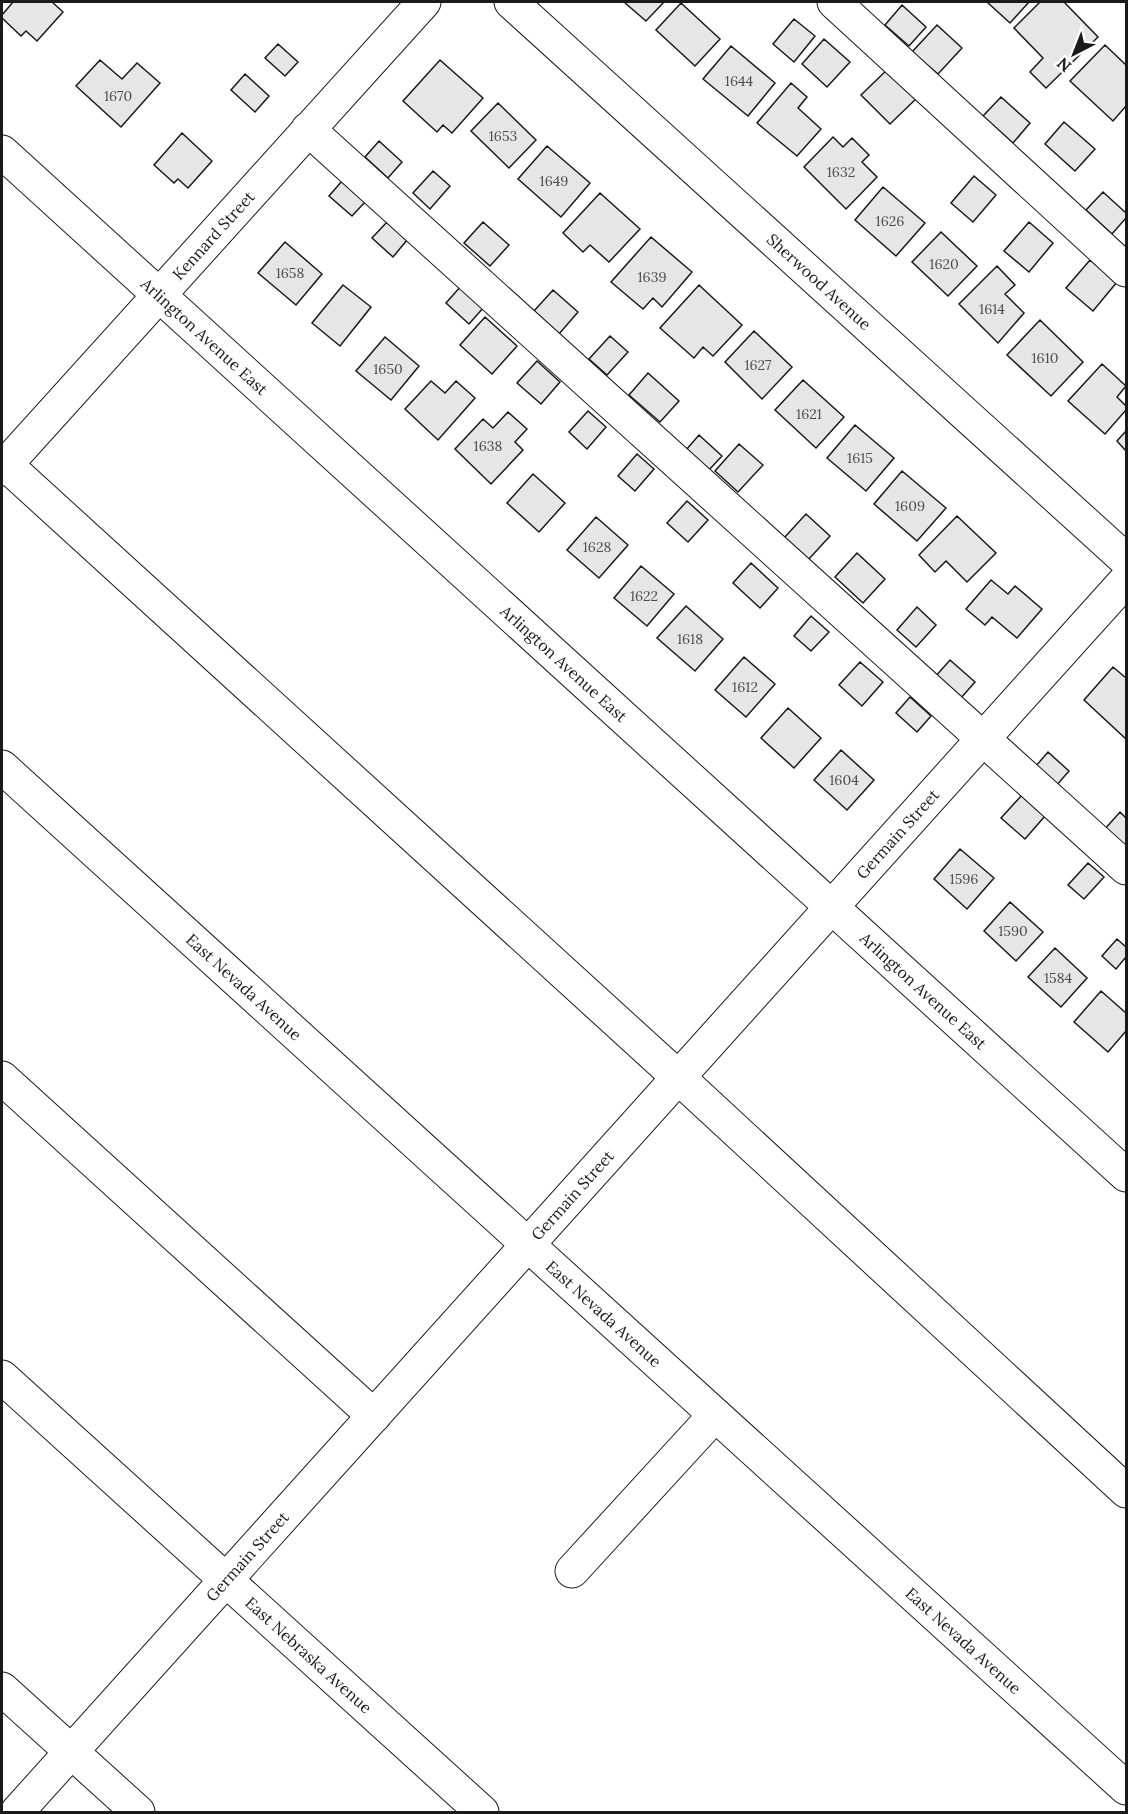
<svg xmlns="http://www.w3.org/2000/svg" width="1128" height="1814" font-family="Lora,serif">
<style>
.building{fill:#e6e6e6;stroke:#1a1a1a;stroke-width:1.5}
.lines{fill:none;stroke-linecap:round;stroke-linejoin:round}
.minor-casing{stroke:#1a1a1a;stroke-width:35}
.minor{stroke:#fff;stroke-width:33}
.labels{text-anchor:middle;stroke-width:4.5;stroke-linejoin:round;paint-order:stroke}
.number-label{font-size:14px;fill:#4d4d4d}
.street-label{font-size:16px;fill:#1a1a1a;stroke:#fff}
</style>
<rect width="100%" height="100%" fill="#fff"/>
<path class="building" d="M13,2H52L63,12L37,41L26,31L21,36L2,18V15Z
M624,2H664L646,21Z
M987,2H1029L1010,23Z
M1040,2H1064L1098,37L1046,88L1030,72L1043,58L1014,28Z
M681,3L720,39L695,66L656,30Z
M902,5L926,27L909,46L885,25Z
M794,19L815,36L794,62L773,44Z
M937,25L962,48L938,74L912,52Z
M824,39L850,62L827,87L802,64Z
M278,44L298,62L285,76L265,58Z
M1105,45L1126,65V106L1113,121L1070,81Z
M731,46L775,83L748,116L703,79Z
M100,60L122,79L137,63L160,83L121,127L76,86Z
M440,60L483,98L452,133L443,125L437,132L403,101Z
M892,65L921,94L890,124L861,95Z
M245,74L269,96L255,112L231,90Z
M791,83L807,97L798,108L821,129L797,156L757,123Z
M1001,97L1030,123L1013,143L983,116Z
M498,103L536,140L509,168L471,131Z
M1064,122L1095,149L1075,171L1045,144Z
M182,133L212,161L188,188L178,179L174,183L154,165Z
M833,137L843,147L852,138L869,155L862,162L877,177L846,209L804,167Z
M379,141L402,162L388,178L365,157Z
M547,146L590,183L561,217L518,179Z
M433,171L450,186L430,209L413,193Z
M974,176L996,195L973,222L951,203Z
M342,181L365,202L352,216L329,196Z
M883,187L925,223L896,256L855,220Z
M1103,192L1126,213V218L1112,234L1086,210Z
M600,193L640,229L609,262L590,245L583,252L563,233Z
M387,222L407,240L393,257L372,238Z
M483,222L509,245L490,266L464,243Z
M1029,222L1053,243L1029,272L1004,251Z
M941,232L977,266L948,296L912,262Z
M651,237L692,272L662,307L653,298L643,309L611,282Z
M285,242L322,274L296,305L258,273Z
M1090,260L1117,282L1093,311L1066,288Z
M997,266L1015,285L1005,294L1024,313L998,343L959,304Z
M343,285L371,307L340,346L312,323Z
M699,285L742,325L713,356L703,347L694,358L660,328Z
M461,286L484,307L469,324L446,303Z
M553,290L578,312L559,334L534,311Z
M485,317L517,346L492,374L460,345Z
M1040,320L1083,362L1051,396L1007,355Z
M754,331L792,367L762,399L725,362Z
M610,336L628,352L607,375L589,359Z
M385,337L419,366L391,400L356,371Z
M537,361L560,382L541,404L517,383Z
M1102,364L1126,386L1117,397L1126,406V410L1105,434L1068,401Z
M648,373L679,401L660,422L629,395Z
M803,380L844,417L816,448L775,410Z
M431,381L445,393L456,381L475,398L438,440L405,409Z
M588,411L606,427L587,449L569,432Z
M508,412L527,429L515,442L523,450L491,484L455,449L483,419L493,428Z
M855,425L894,458L866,491L827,458Z
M1126,431V451L1117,441Z
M699,435L722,456L708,471L686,450Z
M739,444L763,465L738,492L715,471Z
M637,454L654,469L635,491L618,476Z
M902,471L946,508L917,541L874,504Z
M533,474L565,503L539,532L507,503Z
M687,501L708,520L688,542L667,523Z
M806,514L830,536L808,560L784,538Z
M957,516L996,553L967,582L946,561L935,572L919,555Z
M596,517L628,545L599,578L567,550Z
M857,553L885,579L863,603L835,577Z
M751,563L778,588L760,608L733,583Z
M641,566L674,594L647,626L614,598Z
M991,580L1008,594L1015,586L1042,609L1017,638L992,617L985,625L966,609Z
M686,606L723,639L695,671L657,638Z
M917,607L936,625L916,647L897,630Z
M811,616L829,632L811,651L794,636Z
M744,657L775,684L746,717L715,690Z
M950,660L975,682L960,699L935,677Z
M860,662L883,682L862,706L839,685Z
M1113,667L1126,678V739L1084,700Z
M910,697L931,716L917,732L896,713Z
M788,708L821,738L794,768L761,738Z
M841,750L874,780L847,810L814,780Z
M1048,752L1069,771L1056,786L1035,767Z
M1022,795L1045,816L1025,839L1001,818Z
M1120,812L1126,818V850L1104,830Z
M960,849L994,878L967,909L934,879Z
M1088,863L1104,877L1084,899L1068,885Z
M1010,902L1043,932L1016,961L984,931Z
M1117,939L1126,947V957L1116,969L1102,956Z
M1055,948L1087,978L1061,1007L1028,977Z
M1101,991L1126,1013V1031L1108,1052L1074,1022Z"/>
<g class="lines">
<g class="minor-casing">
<g id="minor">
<path id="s1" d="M511,2L1126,560"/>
<path d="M834,2L1126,270"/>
<path d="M308,129L1126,868"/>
<path id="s2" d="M2,152L1126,1175"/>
<path d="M2,461L679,1078L1126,1491"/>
<path id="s3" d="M2,469L424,2"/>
<path id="s4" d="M2,767L1126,1788"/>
<path d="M2,1078L374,1416"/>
<path id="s5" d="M2,1377L482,1812"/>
<path d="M572,1571L715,1415"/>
<path d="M2,1689L138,1812"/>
<path id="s6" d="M17,1812L1126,580"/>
</g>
</g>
<use href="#minor" class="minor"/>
</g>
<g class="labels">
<g class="number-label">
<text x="739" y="86">1644</text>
<text x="118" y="101">1670</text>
<text x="503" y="141">1653</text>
<text x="841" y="177">1632</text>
<text x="554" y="186">1649</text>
<text x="890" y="226">1626</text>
<text x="944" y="269">1620</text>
<text x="290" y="278">1658</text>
<text x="652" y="282">1639</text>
<text x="992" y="314">1614</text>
<text x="1045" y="363">1610</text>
<text x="758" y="370">1627</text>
<text x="388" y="374">1650</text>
<text x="809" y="419">1621</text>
<text x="488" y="451">1638</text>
<text x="860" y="463">1615</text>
<text x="910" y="511">1609</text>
<text x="597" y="552">1628</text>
<text x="644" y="601">1622</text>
<text x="690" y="644">1618</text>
<text x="745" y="692">1612</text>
<text x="844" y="785">1604</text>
<text x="964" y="884">1596</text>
<text x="1013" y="936">1590</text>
<text x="1058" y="983">1584</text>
</g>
<g class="street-label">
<text dy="6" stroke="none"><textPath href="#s3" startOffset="315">Kennard Street</textPath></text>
<text dy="6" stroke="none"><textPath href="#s1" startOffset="416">Sherwood Avenue</textPath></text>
<text dy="6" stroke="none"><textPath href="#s2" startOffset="274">Arlington Avenue East</textPath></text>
<text dy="6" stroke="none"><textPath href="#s2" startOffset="760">Arlington Avenue East</textPath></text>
<text dy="6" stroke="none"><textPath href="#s6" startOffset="1316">Germain Street</textPath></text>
<text dy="6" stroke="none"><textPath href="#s4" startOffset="327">East Nevada Avenue</textPath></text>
<text dy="6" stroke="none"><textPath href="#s2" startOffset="1246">Arlington Avenue East</textPath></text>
<text dy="6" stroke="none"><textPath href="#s6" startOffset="830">Germain Street</textPath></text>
<text dy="6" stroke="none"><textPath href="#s4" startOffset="813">East Nevada Avenue</textPath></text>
<text dy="6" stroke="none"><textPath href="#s6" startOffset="344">Germain Street</textPath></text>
<text dy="6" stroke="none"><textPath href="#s4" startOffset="1299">East Nevada Avenue</textPath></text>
<text dy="6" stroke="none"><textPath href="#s5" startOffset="414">East Nebraska Avenue</textPath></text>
</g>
</g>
<rect width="1128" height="1814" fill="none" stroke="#1a1a1a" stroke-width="6"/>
<g transform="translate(1074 54) rotate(222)" stroke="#ffffff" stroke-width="4.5" paint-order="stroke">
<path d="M0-4.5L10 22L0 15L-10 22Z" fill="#1a1a1a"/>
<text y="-9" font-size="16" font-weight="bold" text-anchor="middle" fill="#1a1a1a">N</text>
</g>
</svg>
